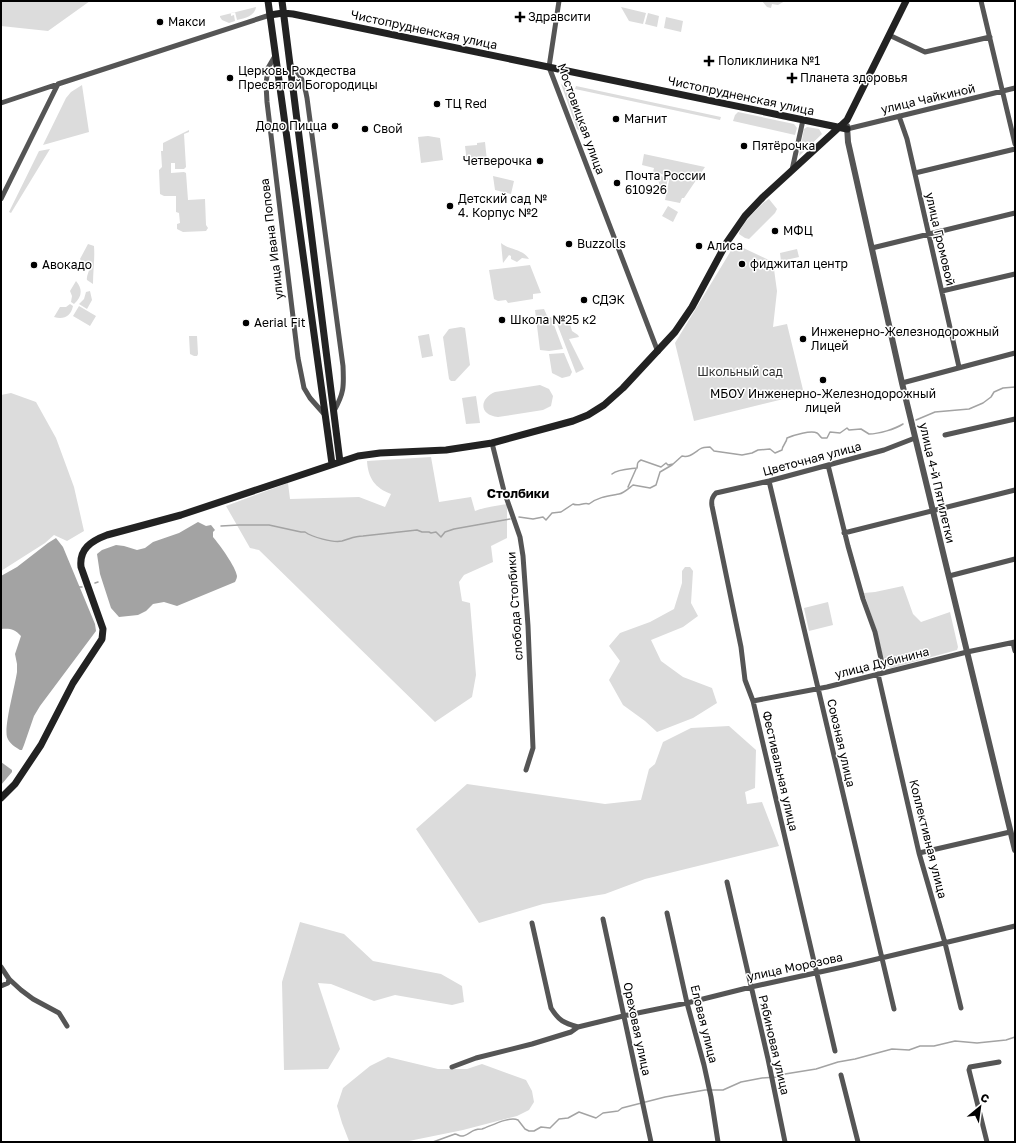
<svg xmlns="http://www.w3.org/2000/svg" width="1016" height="1143" font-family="'Golos Text',sans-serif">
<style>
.green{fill:#dcdcdc}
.water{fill:#a3a3a3}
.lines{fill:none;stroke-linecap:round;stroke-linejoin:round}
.stream{stroke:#a3a3a3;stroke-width:1.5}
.minor{stroke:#555;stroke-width:5}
.tertiary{stroke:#555;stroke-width:6}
.secondary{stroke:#222;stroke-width:7}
.poi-dot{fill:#000;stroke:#fff;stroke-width:1.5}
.labels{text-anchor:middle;stroke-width:3;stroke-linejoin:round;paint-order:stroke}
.poi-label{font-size:12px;fill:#000;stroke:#fff;text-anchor:start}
.street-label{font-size:12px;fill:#000;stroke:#fff}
.park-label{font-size:12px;fill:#333;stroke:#fff}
.neighbourhood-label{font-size:13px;font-weight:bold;fill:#000;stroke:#fff}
</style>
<rect width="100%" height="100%" fill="#fff"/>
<path class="green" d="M1,1H90L48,31L1,26Z
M762,1H785L778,5L772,4L771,8L767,7Z
M256,7C255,16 245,18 237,20L235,12L231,13V16L234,15L235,21L229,23L222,20L220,17V16Z
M621,7L646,13L643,24L629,21Z
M648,13L659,16L657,27L645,24Z
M666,17L683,21L681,32L664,28Z
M561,84L567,89L581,130L580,131L577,129Z
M82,85L89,132L43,145L66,98L71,92Z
M576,86L721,117L720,120L575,89Z
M738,112L794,124L797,128L795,135L733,121L735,115Z
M807,127L819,129L822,134L799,156L804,129Z
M189,130V132L184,134L186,167L184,169H175V163H171V173L184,172L186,173L188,200L205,199L206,225L208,228L206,231L183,232L177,229V224L180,223L179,213L176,212V196H164L160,194L159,170L162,167L161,151H163V143Z
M428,136L440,138L443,160L421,163L418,137Z
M485,142L487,161L467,163L465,146L477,145V143Z
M50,149L11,213L9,212L39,151Z
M644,154L705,167L684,198H682L680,203L665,200L670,176L653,172L654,168L642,165Z
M656,175L668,178L664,196Z
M493,176L514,181L511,194L495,190Z
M769,199L777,209L775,213L749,239L745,238L739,234C739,227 762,202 769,199Z
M668,206L678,212L673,222L662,216Z
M501,243C509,250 523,249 529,259L522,258L517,262L511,259V256L509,255L503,263Z
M88,244L94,246C95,259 93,271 93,284L87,280C86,275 90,272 89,266L82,262L80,259Z
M735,244L773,262L777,291L773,327L787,324L804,394L694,421L675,343Z
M797,249L799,257L781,261L780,253Z
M530,265L541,293L533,294V299L508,303L506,300L498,301L494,299L489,270Z
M76,281C83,289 82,297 74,304L71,302L72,296L70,291Z
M90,291L92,300L87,309L79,304L84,299L86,292Z
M70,304L73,306C71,316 64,320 54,317L60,307H66Z
M79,306L96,316L90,326L73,316Z
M544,309L548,318L551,317L563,349L549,351L540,350L535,310Z
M554,316L574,319L575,321L570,324L572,331L578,335L579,337L569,339L584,369L576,373Z
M461,327L465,328L470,365L455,381H451L449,379L443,337L449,329Z
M429,334L433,356L422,358L418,336Z
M189,336H197L198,354L197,356H194L190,354Z
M564,353L572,372L570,376L562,378L552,373L549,354Z
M540,385L549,389L553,396L551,406L543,410L498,417C479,415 479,399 495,392Z
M11,393L36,402L56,438L74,487L84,531L67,541L54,535L45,543L1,571V395Z
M476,396L480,423L466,424L462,398Z
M431,457L439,502L471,497L475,511C485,507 496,506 507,504V538L491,546L493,562L464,575L459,582L462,601L470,603L476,675L472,697L435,722L259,550L250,548L226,506L288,483L290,499L359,497L385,507L391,494C375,488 368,478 367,461Z
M685,567H690L693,571L691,603L698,616L683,627L651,640L661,661L683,677L712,688L717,703L693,718L657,732L645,721L623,705L609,680L620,661L609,646L620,633L650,622L674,609L682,583V571Z
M903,586L913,614L921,622L950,612L958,647L957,650L891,668L885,665L877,632L864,593L875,592Z
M828,602L833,625L809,631L804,608Z
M729,726L756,750L755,788L745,792L747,804L762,802L779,846L645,879L605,894L543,904L479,923L416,829L467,784L605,804L641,800L649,769L655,764L663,742L691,728Z
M300,922L344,934L373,961L441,974L462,986L464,1002L452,1005L395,995L374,1001L331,984L318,983L340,1049L328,1069L284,1070L282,982Z
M388,1057L438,1069H467L482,1064L526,1080L532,1091L534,1102L529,1110L517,1116L463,1130L404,1142L349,1141L342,1123L337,1106L343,1088L370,1066Z"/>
<path class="water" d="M198,522L206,526L211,525L215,530L213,532V537C219,544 236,567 237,576C237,578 236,580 235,582L177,606L164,602L153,604L146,611L138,615L119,617L111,608L100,574L97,554L102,550L116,545L124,546L137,550L145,548L153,542L179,533Z
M56,538L63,547L95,624L96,631L40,706L34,716L24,745L22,750H20C15,747 9,743 7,737C4,726 15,686 17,672V664L15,654L21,636C15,629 9,628 1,629V576L17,567L48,543Z
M1,762L12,770V772L1,785Z"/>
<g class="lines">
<path class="stream" d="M916,420L935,412L969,409L983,403L991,397L994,392L1003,388L1015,387
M612,474C618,469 630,469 637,468C638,464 636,463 641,460L661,467L666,463L668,465L673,464
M628,487L636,469
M519,517L533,519L543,517L546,520L552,513L561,512L573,504C579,507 583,502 589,504C598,497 608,496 619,494C624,493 629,488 633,485L650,488L656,485L660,472L672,465L682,456C689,458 694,453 700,449C703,447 707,447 710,447L714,451L742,455L752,453L758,450L770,449L775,453L782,450C782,446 787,442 787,438C794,435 811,430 817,433C819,434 820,437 822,438H827L830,432L840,433L847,428L849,430L861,429L869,434C879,434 895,429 903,424
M221,526L239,525H269L301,532H305C312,537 333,543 342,541C350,539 354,536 363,536L417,530L422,532H429L431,533L436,532L441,537L445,532L454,529L510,519
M95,583L98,582
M79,587H82
M433,1142L455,1134C457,1134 459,1136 461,1136C465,1137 471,1131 475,1130C477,1129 480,1129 482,1129C491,1126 509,1116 518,1120L525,1129L529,1131H534L541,1127L550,1128L559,1119L568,1118L579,1112L596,1118L603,1113L618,1111L622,1108L665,1097L705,1090H723L741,1082L762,1078L777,1077L785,1074L816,1069L838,1062L855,1059L892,1049L909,1050L920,1046H934L955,1041L977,1043L1006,1040L1015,1037"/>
<path class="minor" d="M559,1L549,67L658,352
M981,1L1015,144
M889,35L925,52L990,37
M275,56L268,68L266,84L267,102L298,358L304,388L310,398L325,415
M290,64C302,76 304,82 307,98L343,366C344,387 344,393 334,411
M1,103L58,84
M899,116L907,139L959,367
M847,129L1015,88
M792,170L803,120
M915,173L1015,149
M1,199L58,84L270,15
M872,248L1015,213
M942,291L1015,274
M902,383L1015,353
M945,435L1015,419
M492,443L504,491L520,537L523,556L528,626L533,748L526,770
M828,465L848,546L863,599L875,632L884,672
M769,481L894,1009
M844,533L1015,490
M949,576L1015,559
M1013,643L1015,651
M878,674L919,853L945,943L961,1008
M753,701L827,687L967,652L1015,642
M919,853L1010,832
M727,882L768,1059L785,1142
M667,913L687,1003L704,1065L711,1097L718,1142
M603,919L651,1142
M532,923L551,1008C559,1021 564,1023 578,1027
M1,967L9,979L21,990L33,999L59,1013L67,1026
M1,986L8,983L9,979
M835,1051L753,701L745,680L741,647L712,506C711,500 712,497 716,493L769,481L884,450L915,438
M452,1067L476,1058L532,1044L571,1032L578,1027L623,1016L687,1003L751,987L852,965L1015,926
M841,1075L858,1142
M987,1142L969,1070L970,1067L999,1062"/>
<path class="tertiary" d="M847,126L848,142L902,383L1015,850"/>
<path class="secondary" d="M268,1L332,464
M282,1L340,462
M270,15L283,13L293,14L847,129
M1,798L15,784L41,745L73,683L102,639L103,629L81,567C79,549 91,541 107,535L181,515L358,456L380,453L446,450L492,443L573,421L588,415L604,405L623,388L675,332L692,307L727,242L745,216L763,197L847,120L906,1"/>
</g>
<g class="poi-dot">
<path d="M518 11h4v4h4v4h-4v4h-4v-4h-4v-4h4z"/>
<circle cx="160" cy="22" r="4"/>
<path d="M707 55h4v4h4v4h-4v4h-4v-4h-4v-4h4z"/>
<circle cx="230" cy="78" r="4"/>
<path d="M790 72h4v4h4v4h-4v4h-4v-4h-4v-4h4z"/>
<circle cx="437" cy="104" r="4"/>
<circle cx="616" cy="119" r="4"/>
<circle cx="335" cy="126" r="4"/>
<circle cx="365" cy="129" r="4"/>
<circle cx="744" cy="146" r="4"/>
<circle cx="540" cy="161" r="4"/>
<circle cx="617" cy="183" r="4"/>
<circle cx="450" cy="206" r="4"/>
<circle cx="775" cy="231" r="4"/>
<circle cx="569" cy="244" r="4"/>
<circle cx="699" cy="246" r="4"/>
<circle cx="742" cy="264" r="4"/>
<circle cx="34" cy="265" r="4"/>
<circle cx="584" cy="300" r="4"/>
<circle cx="502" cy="320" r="4"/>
<circle cx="246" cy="323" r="4"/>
<circle cx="803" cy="339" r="4"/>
<circle cx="823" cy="380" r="4"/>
</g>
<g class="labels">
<g class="poi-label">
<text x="528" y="21">Здравсити</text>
<text x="168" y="26">Макси</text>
<text x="718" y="65">Поликлиника №1</text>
<text x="238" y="75">Церковь Рождества<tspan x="238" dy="14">Пресвятой Богородицы</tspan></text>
<text x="800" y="82">Планета здоровья</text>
<text x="445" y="108">ТЦ Red</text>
<text x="624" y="123">Магнит</text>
<text x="327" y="130" text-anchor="end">Додо Пицца</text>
<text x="373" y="133">Свой</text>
<text x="752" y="150">Пятёрочка</text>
<text x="532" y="165" text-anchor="end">Четверочка</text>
<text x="625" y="180">Почта России<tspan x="625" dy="14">610926</tspan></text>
<text x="458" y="203">Детский сад №<tspan x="458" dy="14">4. Корпус №2</tspan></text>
<text x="783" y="235">МФЦ</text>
<text x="577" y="248">Buzzolls</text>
<text x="707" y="250">Алиса</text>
<text x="750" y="268">фиджитал центр</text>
<text x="42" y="269">Авокадо</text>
<text x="592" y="304">СДЭК</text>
<text x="510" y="324">Школа №25 к2</text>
<text x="254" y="327">Aerial Fit</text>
<text x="811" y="336">Инженерно-Железнодорожный<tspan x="811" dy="14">Лицей</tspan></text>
<text x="823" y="398" text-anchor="middle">МБОУ Инженерно-Железнодорожный<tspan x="823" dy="14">лицей</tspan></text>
</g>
<g class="street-label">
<text transform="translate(424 30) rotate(12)" y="4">Чистопрудненская улица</text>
<text transform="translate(741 96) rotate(12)" y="4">Чистопрудненская улица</text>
<text transform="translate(928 99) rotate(-13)" y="4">улица Чайкиной</text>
<text transform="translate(581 119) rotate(70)" y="4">Мостовицкая улица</text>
<text transform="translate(272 239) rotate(-97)" y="4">улица Ивана Попова</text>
<text transform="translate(940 239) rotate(77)" y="4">улица Громовой</text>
<text transform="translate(812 459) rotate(-15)" y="4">Цветочная улица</text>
<text transform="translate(937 483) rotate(77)" y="4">улица 4-й Пятилетки</text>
<text transform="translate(515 606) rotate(-94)" y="4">слобода Столбики</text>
<text transform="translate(882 663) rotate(-14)" y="4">улица Дубинина</text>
<text transform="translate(841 743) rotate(77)" y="4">Союзная улица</text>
<text transform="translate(780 771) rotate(77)" y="4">Фестивальная улица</text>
<text transform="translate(928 839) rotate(76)" y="4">Коллективная улица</text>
<text transform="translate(795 967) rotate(-12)" y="4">улица Морозова</text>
<text transform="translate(704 1024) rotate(76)" y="4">Еловая улица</text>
<text transform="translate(637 1029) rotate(78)" y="4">Ореховая улица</text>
<text transform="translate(774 1045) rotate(77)" y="4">Рябиновая улица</text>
</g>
<g class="park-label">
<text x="740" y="376">Школьный сад</text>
</g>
<g class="neighbourhood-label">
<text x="518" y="498">Столбики</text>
</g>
</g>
<rect width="1016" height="1143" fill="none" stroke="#000000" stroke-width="4"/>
<g transform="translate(980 1107) rotate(29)" stroke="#ffffff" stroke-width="3" paint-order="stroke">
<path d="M0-3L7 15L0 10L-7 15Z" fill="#000000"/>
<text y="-6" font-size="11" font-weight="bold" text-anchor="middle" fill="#000000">С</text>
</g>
</svg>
